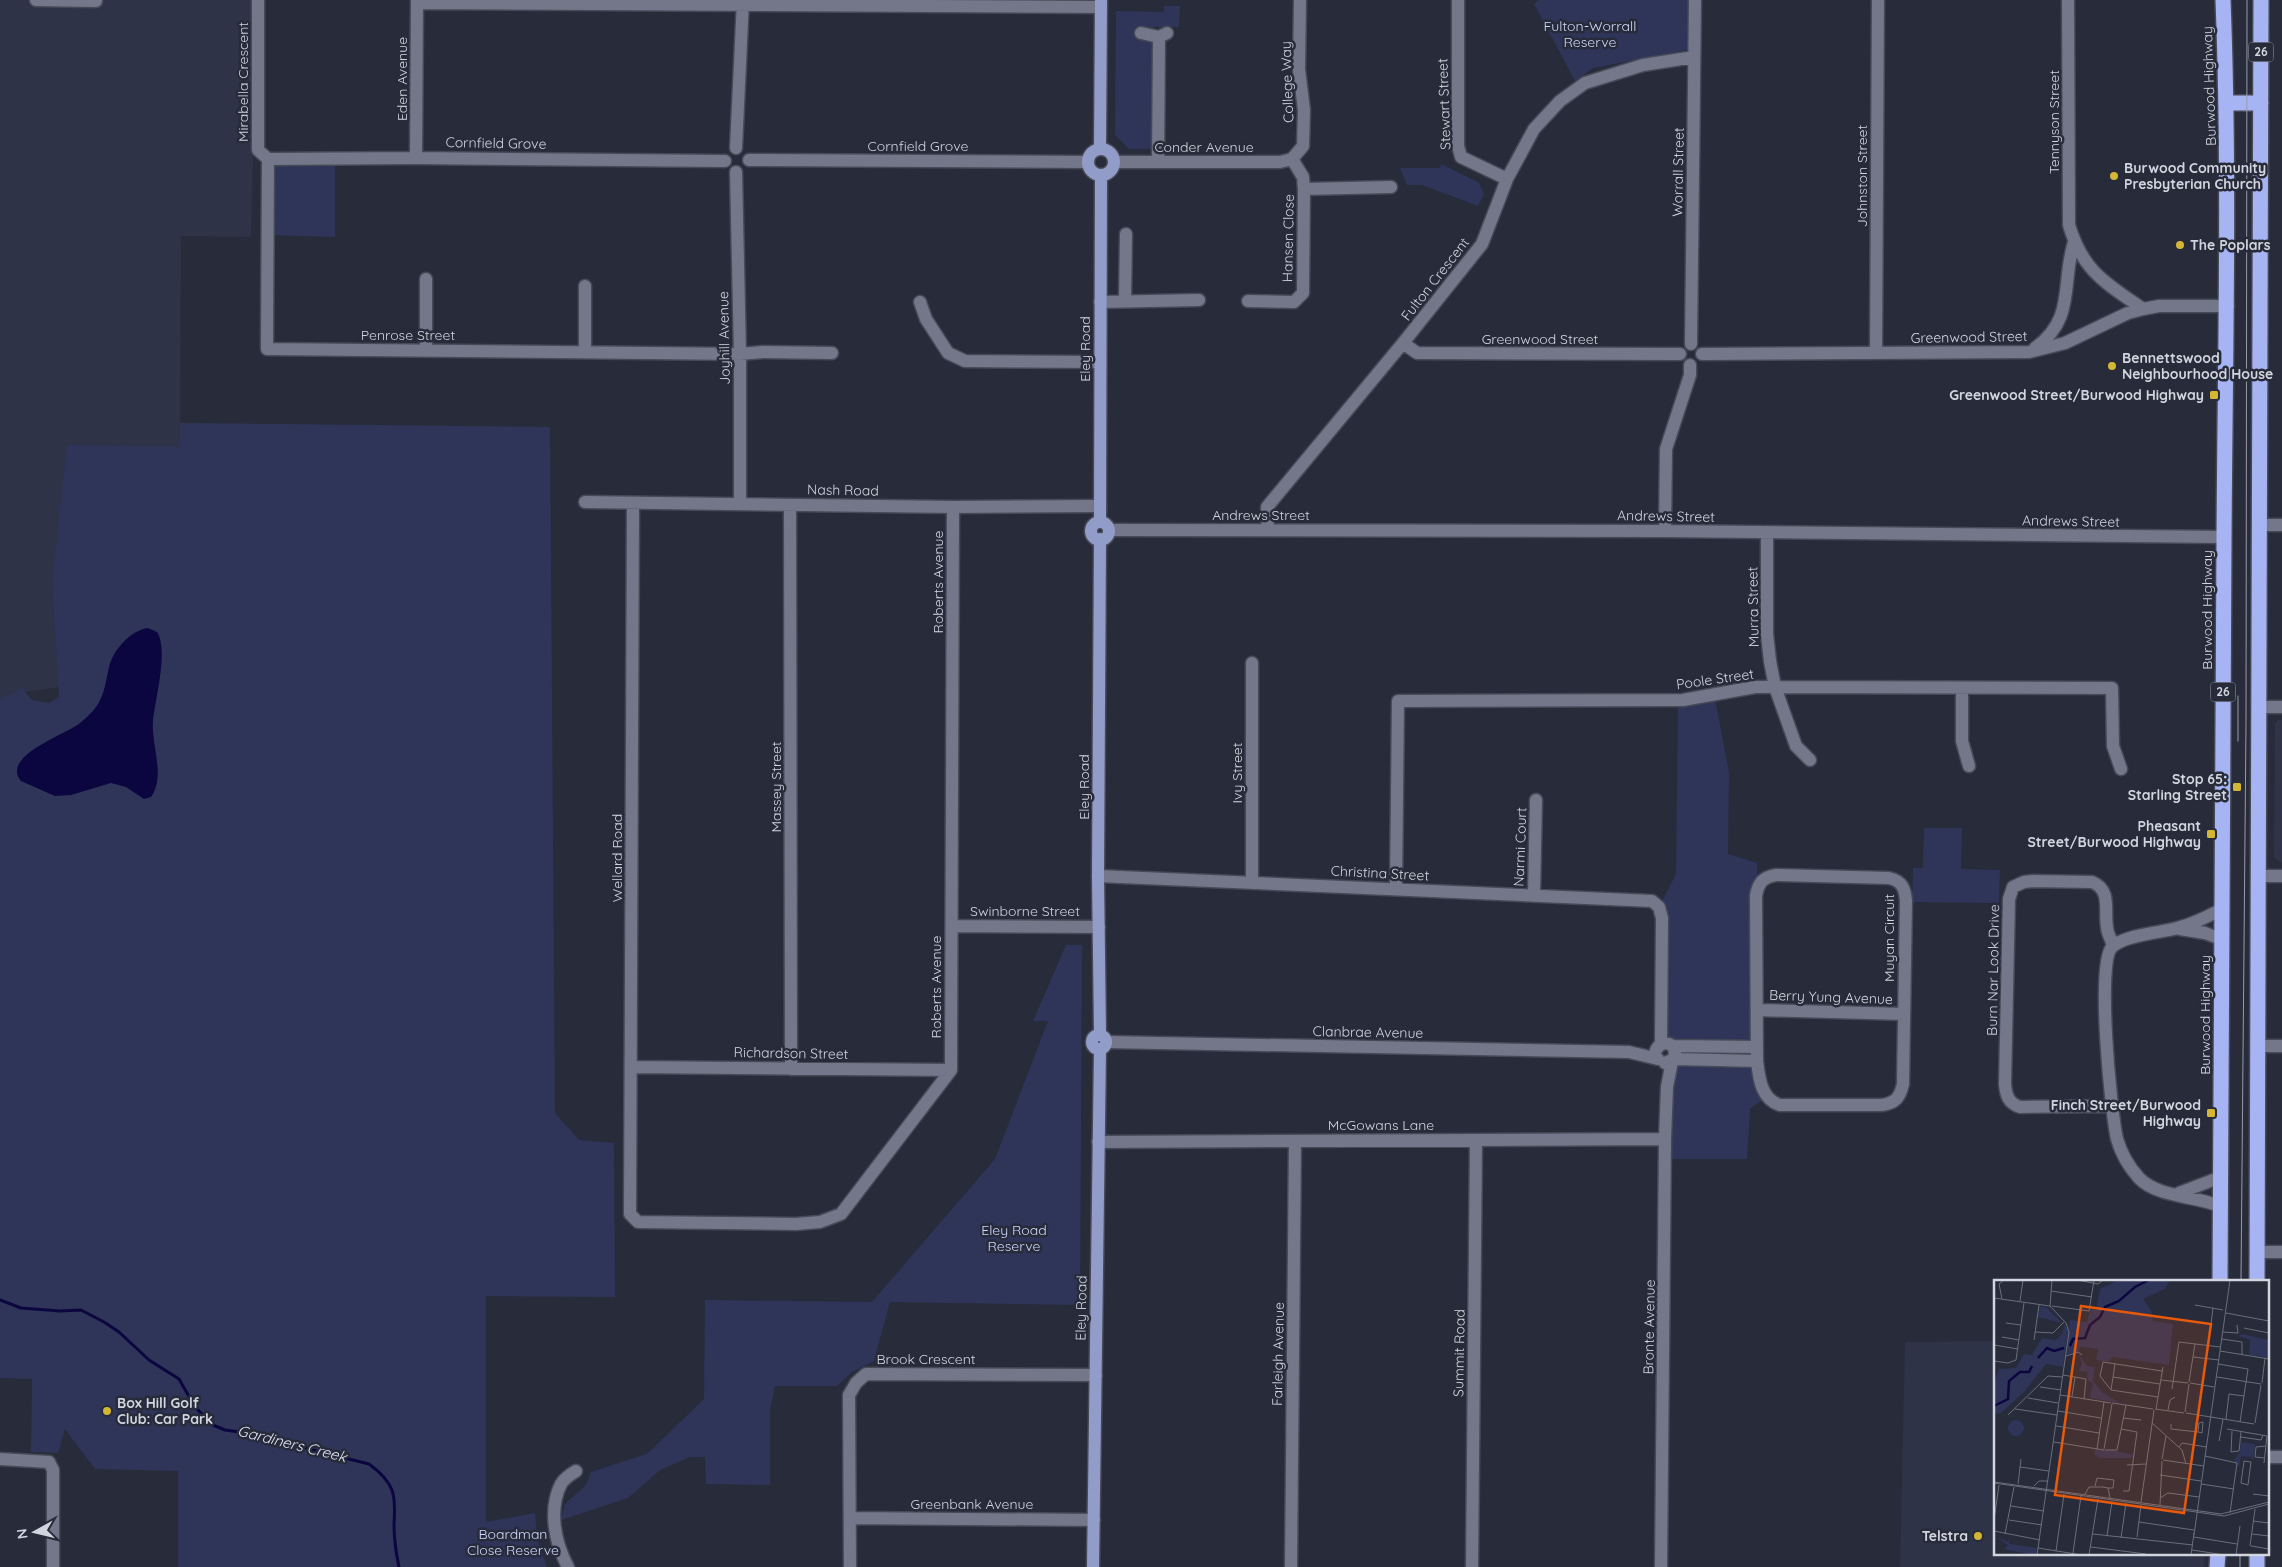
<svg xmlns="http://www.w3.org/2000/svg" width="2282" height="1567" font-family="Quicksand,sans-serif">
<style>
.built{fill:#2e3348}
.green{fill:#2f3559}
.water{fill:#0b063f}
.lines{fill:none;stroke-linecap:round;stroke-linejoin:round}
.stream{stroke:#0b063f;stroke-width:3}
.minor-casing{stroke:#464956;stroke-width:15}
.major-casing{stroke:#464956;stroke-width:15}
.highway-casing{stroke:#464956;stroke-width:18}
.minor{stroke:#737789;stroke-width:12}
.major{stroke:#929cc9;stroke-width:12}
.highway{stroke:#a6b4f4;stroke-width:15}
.tram{stroke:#989ba7;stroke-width:1}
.poi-dot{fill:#d4b635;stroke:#272b3a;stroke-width:2}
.labels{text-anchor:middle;stroke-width:5;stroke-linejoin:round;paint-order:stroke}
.shield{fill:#272b3a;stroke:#9fa1ad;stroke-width:1}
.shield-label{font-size:12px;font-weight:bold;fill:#d2d4de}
.park-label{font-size:14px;fill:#ced7fc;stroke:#272b3a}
.street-label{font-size:14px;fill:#d2d4de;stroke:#272b3a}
.poi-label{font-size:14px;font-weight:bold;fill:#d2d4de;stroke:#272b3a;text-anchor:end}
.water-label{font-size:15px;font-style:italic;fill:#dfe3f6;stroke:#272b3a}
.inset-river{fill:none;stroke:#0b063f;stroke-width:2.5}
.inset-road{fill:none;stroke:#6b6f7c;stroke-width:1}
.view{fill:#e8590c;fill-opacity:0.15;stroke:#e8590c;stroke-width:2.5}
.inset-edge{fill:none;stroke:#d2d4de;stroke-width:2.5}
</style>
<rect width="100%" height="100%" fill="#272b3a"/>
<path class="built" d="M0,0H257L251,237L181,236L180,447L52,583L59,687L11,694L0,709Z
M2278,720H2282V863L2274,857L2275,724Z
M1996,1341V1553H2204V1567H1900L1905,1342Z"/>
<path class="green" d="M1539,0H1688L1687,50L1593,68L1575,81L1534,4Z
M1164,6H1180L1179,27H1153V149H1129L1115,135L1116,11L1164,12Z
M268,159H335V237L267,235Z
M1441,164L1479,183L1484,194L1478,206L1422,185H1407L1400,168H1440Z
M180,423L550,427L555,1113L579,1140L614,1143L615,1297L486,1296V1522L535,1513L537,1539L547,1567H178V1471L95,1469L65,1429L58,1453L31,1452L32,1379L0,1378V700L22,688L32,700L49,703L59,697L52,583L67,445L180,447Z
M1714,694L1729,772L1728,854L1757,863V1010L1766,1097L1750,1109L1747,1159H1670L1671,1045L1661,1006L1659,907L1676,874L1678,700Z
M1924,828H1962L1961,869L2000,870L1999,903L1912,902L1913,868H1923Z
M1066,945H1082L1080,1305L890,1302L874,1361L852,1372L837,1386H775L770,1410V1485L706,1484L705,1457H690L660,1470L628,1498L561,1520L565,1504L586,1485L591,1472L647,1454L704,1399L705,1300L872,1302L995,1159L1048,1021H1033Z"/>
<path class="water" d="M148,628L157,632C169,650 155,699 153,721C151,745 166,776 151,797L144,799L126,787L111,783L71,795L55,796L21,781C0,756 67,734 80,723C86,718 94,711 98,704C105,692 106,680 109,667C113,650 131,630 148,628Z"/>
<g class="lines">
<path class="stream" d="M0,1300L21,1308L60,1311L81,1310L104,1322L119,1332L149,1360L179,1379L195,1407L213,1425L225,1430L269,1436L309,1449L369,1464C395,1483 396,1495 394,1524C394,1539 396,1553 399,1567"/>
<g class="minor-casing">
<path id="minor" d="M36,0L96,1
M258,0V150L268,159
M1458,0V146L1461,157L1507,179
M2068,0L2069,225C2083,272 2106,283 2143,309
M417,3L1101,7
M1141,33L1159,37
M736,148L743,0
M416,158L417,0
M268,159L267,349L740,354L763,352L832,353
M268,159L416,158L725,161
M1292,159L1303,146L1304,110L1299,70L1300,0
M749,160L1088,162
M1115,162H1280L1292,159
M1158,162L1159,37L1167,33
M736,172L740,354V503
M1304,189L1391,187
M585,286V352
M1125,300L1126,234
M1248,301L1294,302L1303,293L1304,189L1303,177L1292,159
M920,302L926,319L948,353L965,361L1100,362
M1100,302L1199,300
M1403,343L1417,353L1680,354
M1691,344L1695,0
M2035,348C2076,319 2061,283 2074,242
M426,350V279
M1876,353L1878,0
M1702,354L2029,352L2065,343L2128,313L2143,309L2159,306H2228
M585,502L953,507L1100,506
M633,503L630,1214L638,1222L796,1224L820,1222L841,1214L951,1070L953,507
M790,505L791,1069
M2259,525H2282
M1268,529L1267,507L1403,343L1482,244L1507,179L1534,129L1560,101L1585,83L1643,65L1694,57
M1109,530L1665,531L2224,537
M1665,531L1666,449L1690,375V365
M1767,532V634L1770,661L1775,687L1796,746L1810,760
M1252,663V882
M1962,689V741L1969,766
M2259,707H2282
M1776,875L1889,878C1902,881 1905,888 1906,901L1903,1084C1900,1097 1896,1103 1882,1105H1780C1761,1099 1759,1078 1757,1061L1756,896C1758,883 1763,877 1776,875Z
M1098,876L1652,901L1659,907L1662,918L1661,1044
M2258,876H2282
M1396,889L1398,701L1683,700L1755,687L2112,688L2113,746L2121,769
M1534,895L1536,800
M952,926L1099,927
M2180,929L2205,933L2221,939
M1757,1010L1904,1014
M1107,1042L1629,1052L1658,1059
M1673,1046L1756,1047
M2257,1046H2282
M1656,1050C1660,1042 1667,1042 1673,1046L1675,1052L1674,1059L1665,1063
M1674,1059L1757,1061
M631,1067L951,1070
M2112,1106L2020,1107C2008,1103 2006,1095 2005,1084L2009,899L2013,887L2024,882L2033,881L2092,882C2112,890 2104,910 2107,927C2107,933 2111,939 2113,945
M1098,1142L1665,1139
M2179,1193L2221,1177
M2220,1206C2195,1196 2157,1197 2139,1178C2129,1167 2121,1153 2117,1139C2111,1113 2096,962 2112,947C2124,935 2160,933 2177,928C2193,924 2207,917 2222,909
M2257,1252H2282
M2268,1457H2282
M0,1459L49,1462L53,1470V1567
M850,1518L1094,1520
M568,1567C555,1543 548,1510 561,1484C564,1479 571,1474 576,1471
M850,1567L849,1395L856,1383L866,1374L1096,1375
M1291,1567L1295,1141
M1472,1567L1476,1140
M1661,1567L1665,1139L1667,1087L1672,1061"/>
</g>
<g class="major-casing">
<path id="major" d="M1088 162a13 13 0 1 1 26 0a13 13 0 1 1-26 0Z
M1100,149L1101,0
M1100,522L1101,176
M1091 531a9 9 0 1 1 18 0a9 9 0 1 1-18 0Z
M1100,1034L1098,876L1100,539
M1092 1042a7 7 0 1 1 14 0a7 7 0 1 1-14 0Z
M1093,1567L1100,1049"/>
</g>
<g class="highway-casing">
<path id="highway" d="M2227,103H2261
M2220,1281C2223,1034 2222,787 2224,541C2225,360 2230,180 2223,0
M2257,1281L2261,0
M2217,1567L2218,1553
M2257,1567V1553"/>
</g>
<use href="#minor" class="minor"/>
<use href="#major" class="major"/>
<use href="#highway" class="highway"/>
<path class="tram" d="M2238,741V696
M2241,1281L2246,723L2247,0
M2240,1567V1553"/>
</g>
<g class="poi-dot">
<circle cx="2114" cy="176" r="5"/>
<circle cx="2180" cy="245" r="5"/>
<circle cx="2112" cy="366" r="5"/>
<rect x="2209" y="390" width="10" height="10" rx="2.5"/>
<rect x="2232" y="782" width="10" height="10" rx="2.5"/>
<rect x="2206" y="829" width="10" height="10" rx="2.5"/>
<rect x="2206" y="1108" width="10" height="10" rx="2.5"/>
<circle cx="107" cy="1411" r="5"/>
<circle cx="1978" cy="1536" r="5"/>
</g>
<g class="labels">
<g class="shield">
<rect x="2248.5" y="42.5" width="25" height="19" rx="4"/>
<rect x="2210.5" y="682.5" width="25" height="19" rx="4"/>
</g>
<g class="shield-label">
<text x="2261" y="56">26</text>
<text x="2223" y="696">26</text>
</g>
<g class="park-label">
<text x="1590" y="31">Fulton-Worrall<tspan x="1590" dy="16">Reserve</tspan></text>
<text x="1014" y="1235">Eley Road<tspan x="1014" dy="16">Reserve</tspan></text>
<text x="513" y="1539">Boardman<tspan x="513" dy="16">Close Reserve</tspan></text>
</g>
<g class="street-label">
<text transform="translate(402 79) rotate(-90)" y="5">Eden Avenue</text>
<text transform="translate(243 82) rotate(-90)" y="5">Mirabella Crescent</text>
<text transform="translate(1287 82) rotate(-92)" y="5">College Way</text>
<text transform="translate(2209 86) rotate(-92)" y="5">Burwood Highway</text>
<text transform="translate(1444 104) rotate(-92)" y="5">Stewart Street</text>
<text transform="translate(2054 122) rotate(-90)" y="5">Tennyson Street</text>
<text transform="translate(496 143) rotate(1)" y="5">Cornfield Grove</text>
<text x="918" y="151">Cornfield Grove</text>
<text x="1204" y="152">Conder Avenue</text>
<text transform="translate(1678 172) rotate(-89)" y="5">Worrall Street</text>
<text transform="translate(1862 176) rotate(-90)" y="5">Johnston Street</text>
<text transform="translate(1288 238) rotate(-89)" y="5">Hansen Close</text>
<text transform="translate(1435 279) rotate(-52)" y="5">Fulton Crescent</text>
<text x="408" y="340">Penrose Street</text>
<text transform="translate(1969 337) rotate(-1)" y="5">Greenwood Street</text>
<text transform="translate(724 338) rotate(-91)" y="5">Joyhill Avenue</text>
<text x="1540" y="344">Greenwood Street</text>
<text transform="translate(1085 349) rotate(-90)" y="5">Eley Road</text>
<text transform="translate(843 490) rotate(1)" y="5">Nash Road</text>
<text x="1261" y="520">Andrews Street</text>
<text transform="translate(1666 516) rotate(1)" y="5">Andrews Street</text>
<text transform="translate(2071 521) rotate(1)" y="5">Andrews Street</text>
<text transform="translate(938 582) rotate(-90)" y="5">Roberts Avenue</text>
<text transform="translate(1753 607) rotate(-91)" y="5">Murra Street</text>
<text transform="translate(2207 610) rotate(-90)" y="5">Burwood Highway</text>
<text transform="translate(1715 679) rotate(-8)" y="5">Poole Street</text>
<text transform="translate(1237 773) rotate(-90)" y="5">Ivy Street</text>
<text transform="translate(776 787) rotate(-90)" y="5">Massey Street</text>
<text transform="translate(1084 787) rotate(-90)" y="5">Eley Road</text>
<text transform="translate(1520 847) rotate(-88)" y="5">Narmi Court</text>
<text transform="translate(617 858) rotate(-90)" y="5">Wellard Road</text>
<text transform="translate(1380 873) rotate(3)" y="5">Christina Street</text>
<text x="1025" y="916">Swinborne Street</text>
<text transform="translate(1889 938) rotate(-90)" y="5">Muyan Circuit</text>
<text transform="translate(1993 970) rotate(-89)" y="5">Burn Nar Look Drive</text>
<text transform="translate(936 987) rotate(-90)" y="5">Roberts Avenue</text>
<text transform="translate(1831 997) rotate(2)" y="5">Berry Yung Avenue</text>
<text transform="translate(2205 1015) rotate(-90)" y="5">Burwood Highway</text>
<text transform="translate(1368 1032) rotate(1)" y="5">Clanbrae Avenue</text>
<text transform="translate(791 1053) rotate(1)" y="5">Richardson Street</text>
<text x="1381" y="1130">McGowans Lane</text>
<text transform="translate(1081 1308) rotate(-89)" y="5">Eley Road</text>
<text transform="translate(1649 1327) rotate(-89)" y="5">Bronte Avenue</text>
<text transform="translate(1459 1353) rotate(-89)" y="5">Summit Road</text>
<text transform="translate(1278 1354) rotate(-89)" y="5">Farleigh Avenue</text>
<text x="926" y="1364">Brook Crescent</text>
<text x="972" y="1509">Greenbank Avenue</text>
</g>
<g class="poi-label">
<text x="2124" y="173" text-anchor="start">Burwood Community<tspan x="2124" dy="16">Presbyterian Church</tspan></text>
<text x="2190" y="250" text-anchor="start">The Poplars</text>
<text x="2122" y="363" text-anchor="start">Bennettswood<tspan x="2122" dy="16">Neighbourhood House</tspan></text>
<text x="2204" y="400">Greenwood Street/Burwood Highway</text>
<text x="2227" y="784">Stop 65:<tspan x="2227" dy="16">Starling Street</tspan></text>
<text x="2201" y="831">Pheasant<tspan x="2201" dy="16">Street/Burwood Highway</tspan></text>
<text x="2201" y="1110">Finch Street/Burwood<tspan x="2201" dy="16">Highway</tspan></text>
<text x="117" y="1408" text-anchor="start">Box Hill Golf<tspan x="117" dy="16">Club: Car Park</tspan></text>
<text x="1968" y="1541">Telstra</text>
</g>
<g class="water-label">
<text transform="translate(292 1444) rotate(14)" y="5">Gardiners Creek</text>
</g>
</g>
<g transform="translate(1994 1280)">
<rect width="275" height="275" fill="#272b3a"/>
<path d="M125,0H176L171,9L149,19L157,30L159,41L179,44L175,85L118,77L115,82L102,80L104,69L86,67L85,71L73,74L76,40L93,42L96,30H102L106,9ZM46,26L52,27L68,43L44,37ZM70,44L74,50L69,87L52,84L30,112L6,134L0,133V103L5,89L22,88L30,74L38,75L48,58L62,60L69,53ZM248,54L275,60V78L255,75L256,60L245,56ZM84,73L93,86L101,87L99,101L109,113L126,123L96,118L99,103L94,101L93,92L85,91L88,84ZM14 148a8 8 0 1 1 16 0a8 8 0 1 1-16 0ZM247,162L261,164L259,181L257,177L247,176L245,187L240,180L246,172ZM101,169L123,171L139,175V178H106L101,175ZM0,256L14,262L16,257L15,264L43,268L42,275L14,270L13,275L14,270L10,269L14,265Z" fill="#2f3559"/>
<path class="inset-river" d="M76,66L79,59L91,58L96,45L106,37L111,27L125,21L141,7L155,0M44,78L53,68L60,71L70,68M0,126L14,119L15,101L26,92H35L38,86"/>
<path class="inset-road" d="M83,0L104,4L109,0M57,11L98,17M0,18L56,26M8,19L5,4L10,0M26,21L29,0M201,25L229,30M58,26L95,31L100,0M232,33L275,41M12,43L27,45M250,48L275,53M41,52L59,53L70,42M216,52L219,28M229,52L244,53L243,45M8,57L25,60M228,59L248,62V75M40,60L45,25M0,65L24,69M226,71L275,79M72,76L84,72L88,75M199,77L225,80M0,81L14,83L22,80L30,23M224,84L254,89L246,142M69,95L92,99L90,119M119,97L166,104M223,97L267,104M167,100L194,103M195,102L201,64M196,103L220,107M268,103L271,78M46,107L67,110M178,109L185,62L226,67M117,110L121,84M66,115L117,123M78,116L81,97M164,117L117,110L106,96L109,82L168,91M34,118L64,123M118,123L159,129M21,129L63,135M161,129L190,133M162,129L169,87M174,130L176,120L181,117M64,131L107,138M191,132L195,104M192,133L260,144M14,135L54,96L69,97M204,135L212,79M129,138L147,140M232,139L235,114L250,116M158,143L188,170L192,184M261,143L267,105M177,144V149L204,152L205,143L209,142L208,153L204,152M62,146L105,153M127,149L143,152L135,211H129M233,149L273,156L270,183M238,151L237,172L245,171L247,152M247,157L267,160L269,155M225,161L229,139M60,162L110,170M185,167L188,163L212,167M103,169L110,122M110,169L118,124M111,170H123L132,125M211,176L243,183L236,233M270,178L261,177L262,167L272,166M168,179L172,156M169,180L210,186M250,181L257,182L254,205L247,203ZM133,185L152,184M26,187L55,191M166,195L207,201M0,202L227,234L275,222M0,203L230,236L275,224M24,204L27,179M207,204L240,209M40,206L45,201H54M101,206L103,198L120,200L119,208H114M91,214L95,207H109L114,208L116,218M259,214L275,216M166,218L174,213L205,217M147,222L160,130M166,225L168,181M17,226L50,231M0,240L5,205M15,240L48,245M259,241L275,243M145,242L200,250M0,251L46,260M11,254L20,207M99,254L199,265M258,254L275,256M200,255L236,0M113,256L118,221M143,257L147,225M200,257L243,264M127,258L132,223M256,266L261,229M257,266L275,269M97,267L152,274M44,268L88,275M198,270L231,275M62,271L70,214M79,273L87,216M43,275L75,52L72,43L56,26L58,0M95,275L104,219M197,275L200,253M242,275L246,246"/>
<path class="view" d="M87,26L217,44L190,233L61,215Z"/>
<rect width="275" height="275" class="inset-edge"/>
</g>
<g transform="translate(35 1532) rotate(262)" stroke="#272b3a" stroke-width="4" paint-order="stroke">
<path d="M0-4L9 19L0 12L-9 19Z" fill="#d2d4de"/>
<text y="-8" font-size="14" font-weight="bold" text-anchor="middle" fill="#d2d4de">N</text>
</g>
</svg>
